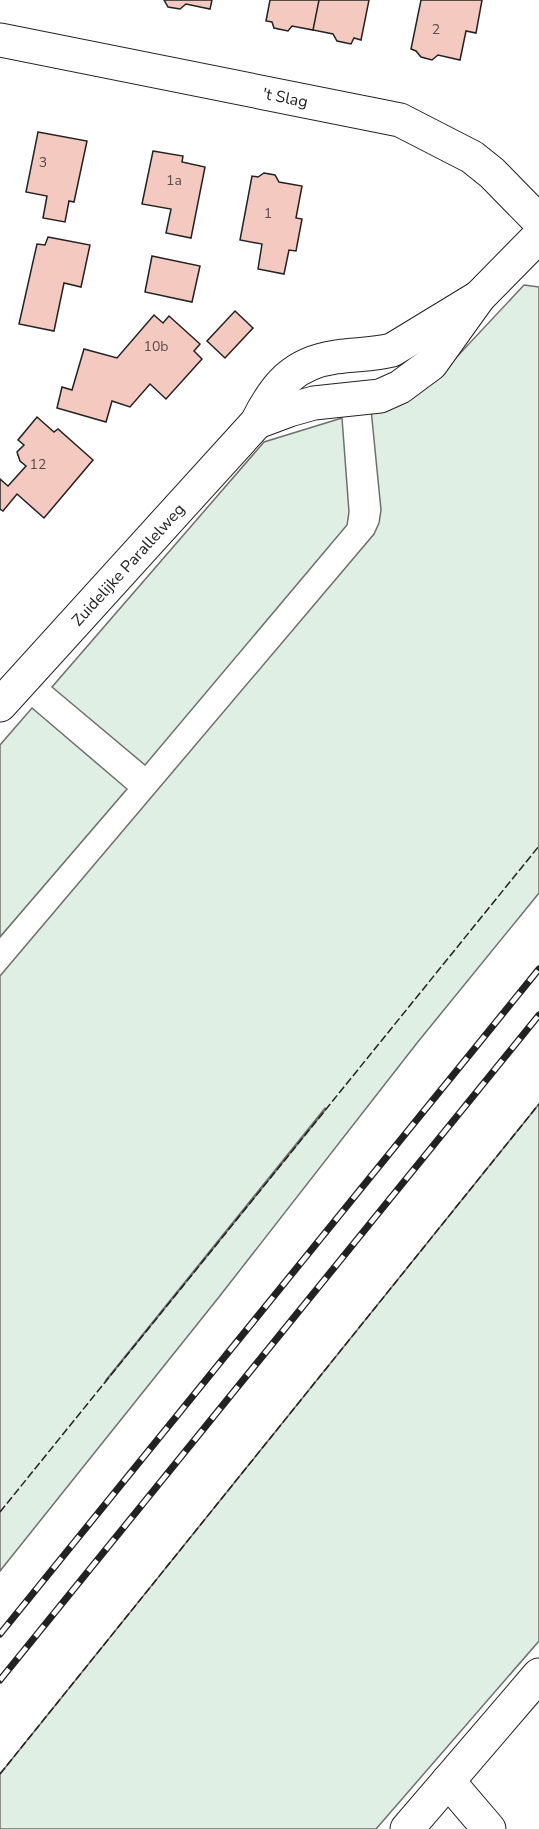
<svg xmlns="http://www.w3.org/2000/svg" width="539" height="1829" font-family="'Nunito Sans',sans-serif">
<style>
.green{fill:#e0efe3;stroke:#6f6f6f;stroke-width:1.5;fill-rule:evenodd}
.building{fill:#f3c9c0;stroke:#222;stroke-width:1.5}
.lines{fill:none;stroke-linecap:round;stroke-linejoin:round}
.minor-casing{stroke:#222;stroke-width:35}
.minor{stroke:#fff;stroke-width:33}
.rail-casing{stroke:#222;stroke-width:7}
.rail{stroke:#fff;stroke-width:4.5;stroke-dasharray:14;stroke-linecap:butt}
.fence{stroke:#222;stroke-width:1.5;stroke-dasharray:8 3;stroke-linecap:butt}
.labels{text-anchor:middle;stroke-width:4.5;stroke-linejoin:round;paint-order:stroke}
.number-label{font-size:14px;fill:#564c4a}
.street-label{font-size:16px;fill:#222;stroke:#fff}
</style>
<rect width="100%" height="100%" fill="#fff"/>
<path class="green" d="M524,285L539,287V893L417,1043L219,1297L0,1571V976L374,534L379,523L381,510L371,409L438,377ZM325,1108L326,1109L106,1381V1380Z
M342,418L349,512L347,525L145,765L52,687L264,442Z
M32,708L127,789L0,937V745Z
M539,1104V1641L376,1829H0V1774Z"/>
<path class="building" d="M164,0H212L210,9L186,4L180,9L168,7Z
M270,0H319L313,30L292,26L288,31L274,28L272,22L266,21Z
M319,0H369L361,40L354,38L351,44L337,41L333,34L313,30Z
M421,0H482L476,33L466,31L460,60L438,55L432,60L421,57L416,51L411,49Z
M38,132L87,141L74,202L69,201L65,222L43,218L47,196L26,192Z
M153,151L183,156L182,162L205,167L191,238L166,233L171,209L142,204Z
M264,173L275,175L279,182L302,186L296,218L302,219L296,251L289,250L284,274L258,269L262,244L240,240L252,176L258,177Z
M48,237L90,245L81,287L64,283L54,331L19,324L37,244L45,245Z
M152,256L200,266L192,302L145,292Z
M235,311L253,328L225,358L207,341Z
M154,315L163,323L169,316L200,344L194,351L202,359L166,399L150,384L130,407L112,401L106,422L57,408L62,387L72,390L84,349L117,358Z
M37,417L54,432L58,429L93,460L44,518L17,494L3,511L0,509V479L8,486L26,466L20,461L17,452L24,445L18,440Z"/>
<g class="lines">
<g class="minor-casing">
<g id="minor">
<path id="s1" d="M0,40L400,120L472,157L492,173L539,221"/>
<path d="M257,422L289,410L314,403L380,396L400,387L431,364L479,297L539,236"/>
<path id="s2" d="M0,705L257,422C275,386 293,363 336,357C355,354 373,355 392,350L479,297"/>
<path d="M448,1781L489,1829"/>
<path d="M407,1829L539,1675"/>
</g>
</g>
<use href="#minor" class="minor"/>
<g class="rail-casing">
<path id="rail" d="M0,1634L539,969
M0,1680L539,1015"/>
</g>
<use href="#rail" class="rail"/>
<path class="fence" d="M0,1512L539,846
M0,1774L539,1104"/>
</g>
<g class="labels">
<g class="number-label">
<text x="436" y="34">2</text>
<text x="43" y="167">3</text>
<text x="174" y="185">1a</text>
<text x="268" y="218">1</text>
<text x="156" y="351">10b</text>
<text x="38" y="469">12</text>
</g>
<g class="street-label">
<text dy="6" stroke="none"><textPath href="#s1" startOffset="291">'t Slag</textPath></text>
<text dy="6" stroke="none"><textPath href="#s2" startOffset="190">Zuidelijke Parallelweg</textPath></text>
</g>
</g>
</svg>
